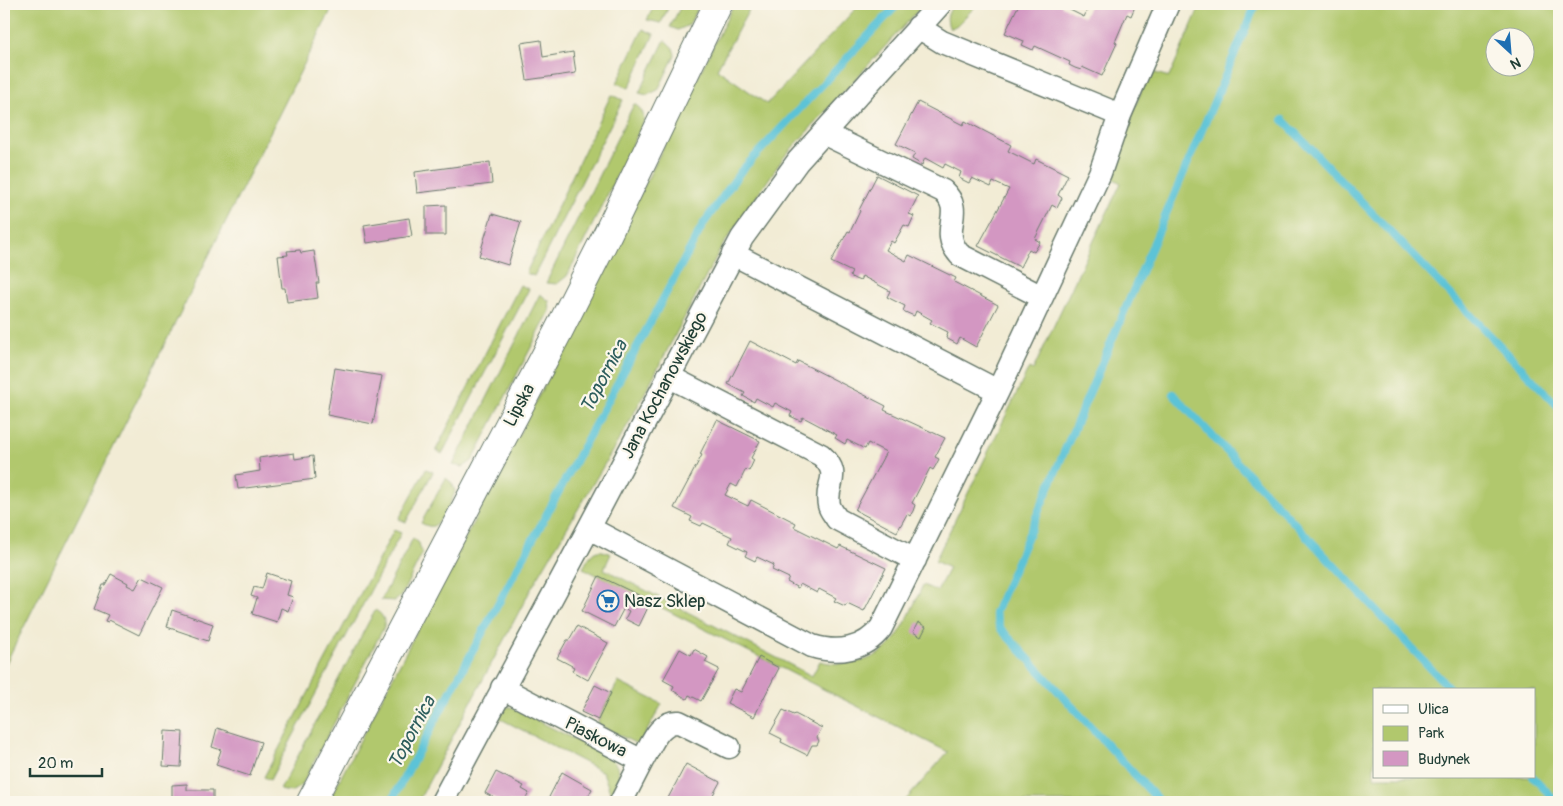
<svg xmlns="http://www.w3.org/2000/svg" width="1563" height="806" font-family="Pangolin,sans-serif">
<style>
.green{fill:#b1c86d;stroke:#688250;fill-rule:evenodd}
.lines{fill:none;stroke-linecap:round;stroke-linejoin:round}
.stream{stroke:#5bc3d7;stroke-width:8}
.building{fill:#d397c2}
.street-casing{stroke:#697a6c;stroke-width:25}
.secondary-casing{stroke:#697a6c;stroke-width:30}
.street{stroke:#fff;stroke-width:22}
.secondary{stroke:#fff;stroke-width:28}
.labels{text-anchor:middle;stroke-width:4.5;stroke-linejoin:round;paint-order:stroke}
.street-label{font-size:18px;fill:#1f3d34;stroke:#fbf7ec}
.poi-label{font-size:18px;fill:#1f3d34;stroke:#fbf7ec;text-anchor:start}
.water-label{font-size:19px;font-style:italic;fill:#2e5e5d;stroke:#fbf7ec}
</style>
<rect width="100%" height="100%" fill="#fbf7ec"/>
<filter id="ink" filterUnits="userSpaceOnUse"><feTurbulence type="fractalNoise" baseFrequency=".02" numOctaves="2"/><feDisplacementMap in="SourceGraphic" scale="10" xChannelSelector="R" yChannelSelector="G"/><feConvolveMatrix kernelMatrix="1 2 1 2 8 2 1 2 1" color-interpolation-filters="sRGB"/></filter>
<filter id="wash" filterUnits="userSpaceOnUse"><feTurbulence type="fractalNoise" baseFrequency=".0096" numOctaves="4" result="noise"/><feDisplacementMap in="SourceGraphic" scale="20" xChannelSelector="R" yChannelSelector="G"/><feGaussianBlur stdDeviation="1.12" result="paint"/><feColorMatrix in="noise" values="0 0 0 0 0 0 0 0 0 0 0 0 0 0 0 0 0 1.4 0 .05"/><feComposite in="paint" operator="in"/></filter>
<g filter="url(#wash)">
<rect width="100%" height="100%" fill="#f2ecd5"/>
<path class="green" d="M4,4H334L4,667Z
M655,4H670L661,23L647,20Z
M682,4H700L689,25L678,30L670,27Z
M734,4H752L717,69L767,104L860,4H924L784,157L721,248L630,421L531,589L418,802H328L569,338Z
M955,4H978L957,25L950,29C945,19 947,12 955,4Z
M1201,4H1559V802H904L948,752L583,568C591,554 594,546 611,554L604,569L812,676L820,661C831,664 840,664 851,663C896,658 906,620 923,585L937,591L949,568L935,561L1029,368L1033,370L1121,183L1108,176L1149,71L1169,77ZM1496,38H1526V68H1496ZM1374,690H1534V777H1374Z
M643,29L654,34L629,88L617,83Z
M665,40L673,48L675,55L658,90L647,95L639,93Z
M611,95L623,100L534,276L526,273Z
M634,104C641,108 644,113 644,121L567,276L557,284L546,283Z
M520,285L529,289L442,454L436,450Z
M540,294L549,301L550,311L472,461L463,467L453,465Z
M426,469L433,472L406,522L399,519Z
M446,478L452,483L455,491C453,499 441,524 433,526C429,527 425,525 421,523Z
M394,530L401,533L270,780L264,777Z
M413,538L419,543L422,554L401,596L395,601L381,600Z
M375,610C382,614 385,618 384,627L302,785L291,792L280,790Z
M618,682L662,704L639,745L599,725L598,720Z
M507,707H511L609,757C622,768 621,779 614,793L610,792L603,772L499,718L504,708Z"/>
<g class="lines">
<path class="stream" d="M1283,120L1559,407
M1173,394L1451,690
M1533,777L1557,802
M391,802L704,223L741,171L898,4
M1160,802L1000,628L995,613L1256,4"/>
</g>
<g id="blocks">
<path class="building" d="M1019,4H1061L1060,5L1084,17L1090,4H1136L1131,16L1127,14L1115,42L1117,43L1102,76L1082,67L1081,70L1075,68L1069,65L1070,62L1035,46L1033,50L1022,45L1024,41L1005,33Z
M541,40L543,57L573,52L576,73L527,80L521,43Z
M918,102L963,125L965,121L1011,145L1008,151L1034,164L1036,159L1068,175L1058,195L1062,198L1057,208L1052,205L1035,239L1040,242L1034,252L1029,249L1020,267L978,246L1009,189L993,182L991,187L972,178L969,183L959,178L961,172L945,164L943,168L925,158L922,165L912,159L915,153L896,144Z
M490,162L492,184L417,193L415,172Z
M877,175L918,196L909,214L914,216L909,227L904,225L894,243L891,241L886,250L906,261L909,255L956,278L954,282L998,305L976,347L960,338L957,344L946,338L948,332L930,323L932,320L916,311L914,316L903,311L905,306L887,297L890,291L862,276L860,281L855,279L850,276L852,272L831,262L848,231L850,232L860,211L859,210Z
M446,205V235H426V206Z
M492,214L521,222L508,265L479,256Z
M409,218L412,236L367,243L364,225Z
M300,250L301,253L314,251L319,283H316L318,298L287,302L285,288H282L278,256L288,255L287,251Z
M750,341L796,365L798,361L886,406L884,410L945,438L935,457L939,459L936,465L933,470L930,468L912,503L915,505L913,511L910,516L907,514L897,532L855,510L886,452L868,443L865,449L847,440L845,444L835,438L837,435L803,417L801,421L790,416L792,412L775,403L773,407L756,398L754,402L743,396L745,393L728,384Z
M335,368L382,376L373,424L327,415Z
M717,420L760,441L751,458L754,460L749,471L746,469L737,487L731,484L725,495L748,506L751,500L796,523L794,527L838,549L840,546L886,568L864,611L847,603L845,606L834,601L836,598L819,589L817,593L800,584L798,588L787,582L789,578L772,570L774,565L757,557L755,561L745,556L747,552L729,543L732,537L703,523L701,526L690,521L692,517L674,508L702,455L700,454Z
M294,453L295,459L313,456L315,479L238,489L236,475L260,471L259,458Z
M267,573L291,581L287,595L293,597L288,611L281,608L277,622L252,614L257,598L251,596L254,587L262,589Z
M111,574L128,583L127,585L135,589L142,577L163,587L139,635L109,620L108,622L105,621L108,615L94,609L103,585H105Z
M599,576L651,601L639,626L625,619L629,611L624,608L614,627L582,611Z
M172,610L213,624L208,641L167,627Z
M918,622L926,627L921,637L913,632Z
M577,626L608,643L588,680L572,671L574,667L557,658L567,640H569Z
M680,649L691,655L694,649L708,657L705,662L719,669L701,701L689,695L687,699L672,690L674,686L663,680Z
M759,657L779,668L754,717L727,703L734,689L741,692Z
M595,685L611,693L598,720L581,712Z
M783,710L794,715L795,714L822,728L817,737L819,741L817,745H812L807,755L781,742L782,739L770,733Z
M217,728L261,742L250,776L216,765L221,750L212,747Z
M165,731L183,732L181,767L163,766Z
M686,764L720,782L709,802H672L667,800Z
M496,772L524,786L522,789L529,793L524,802H502L485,793Z
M562,772L592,789L585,802H550L547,801Z
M187,784V790H213V802H172V785Z"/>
</g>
</g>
<g filter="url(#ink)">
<use href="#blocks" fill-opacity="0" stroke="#697a6c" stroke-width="1"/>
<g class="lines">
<g class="street-casing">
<path id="street" d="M918,27L942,42L1120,115
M823,133L943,191C967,213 937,230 960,255L1042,297
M733,254L998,391
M668,376L821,455C844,476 824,484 829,505C830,510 834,514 837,519L915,560
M589,528L812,646C838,654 864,650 881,628L998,391L1100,173L1120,115L1168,4
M502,688L642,761C651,746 659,720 679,722L729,747
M442,802L589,528L742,238L798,161L940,4
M621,802L642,761"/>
</g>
<g class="secondary-casing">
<path id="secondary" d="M311,802L558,332L608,233L718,4"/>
</g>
<use href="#street" class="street"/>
<use href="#secondary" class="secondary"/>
</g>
</g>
<defs>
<g id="supermarket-ring" transform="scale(1.125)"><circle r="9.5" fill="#fbf7ec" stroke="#1f6fb2" stroke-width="1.5"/><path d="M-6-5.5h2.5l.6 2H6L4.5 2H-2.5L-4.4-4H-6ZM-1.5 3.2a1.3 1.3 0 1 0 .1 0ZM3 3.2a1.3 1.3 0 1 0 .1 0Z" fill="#1f6fb2"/></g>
</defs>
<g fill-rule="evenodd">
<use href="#supermarket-ring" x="608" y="601"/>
</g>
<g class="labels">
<g class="street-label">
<text transform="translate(664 385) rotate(-62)" y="6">Jana Kochanowskiego</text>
<text transform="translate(519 405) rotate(-62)" y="6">Lipska</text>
<text transform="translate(596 737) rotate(27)" y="6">Piaskowa</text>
</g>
<g class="poi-label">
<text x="624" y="607">Nasz Sklep</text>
</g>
<g class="water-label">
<text transform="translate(603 376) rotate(-62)" y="7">Topornica</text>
<text transform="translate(411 732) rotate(-62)" y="7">Topornica</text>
</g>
</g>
<rect width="1563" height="806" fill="none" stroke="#fbf7ec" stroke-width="20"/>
<rect x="1373" y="688" width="162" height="90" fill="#fbf7ec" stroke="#a3ada2"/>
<rect x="1383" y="705" width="25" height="8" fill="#ffffff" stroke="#a3ada2"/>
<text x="1418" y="714" font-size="15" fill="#1f3d34">Ulica</text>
<rect x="1383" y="726" width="25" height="15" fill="#b1c86d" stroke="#a3ada2"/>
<text x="1418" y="738" font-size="15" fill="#1f3d34">Park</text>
<rect x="1383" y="751" width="25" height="15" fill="#d397c2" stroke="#a3ada2"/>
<text x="1418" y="764" font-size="15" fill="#1f3d34">Budynek</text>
<g transform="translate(1510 52) rotate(154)"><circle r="24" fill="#fbf7ec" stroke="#a3ada2"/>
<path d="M0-4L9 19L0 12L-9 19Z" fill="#1f6fb2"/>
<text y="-8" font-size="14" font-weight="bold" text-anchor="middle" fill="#1f3d34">N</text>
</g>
<path d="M30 768v8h72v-8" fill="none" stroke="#1f3d34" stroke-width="2.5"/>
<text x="38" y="768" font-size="15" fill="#1f3d34" stroke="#fbf7ec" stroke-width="4" paint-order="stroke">20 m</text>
</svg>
